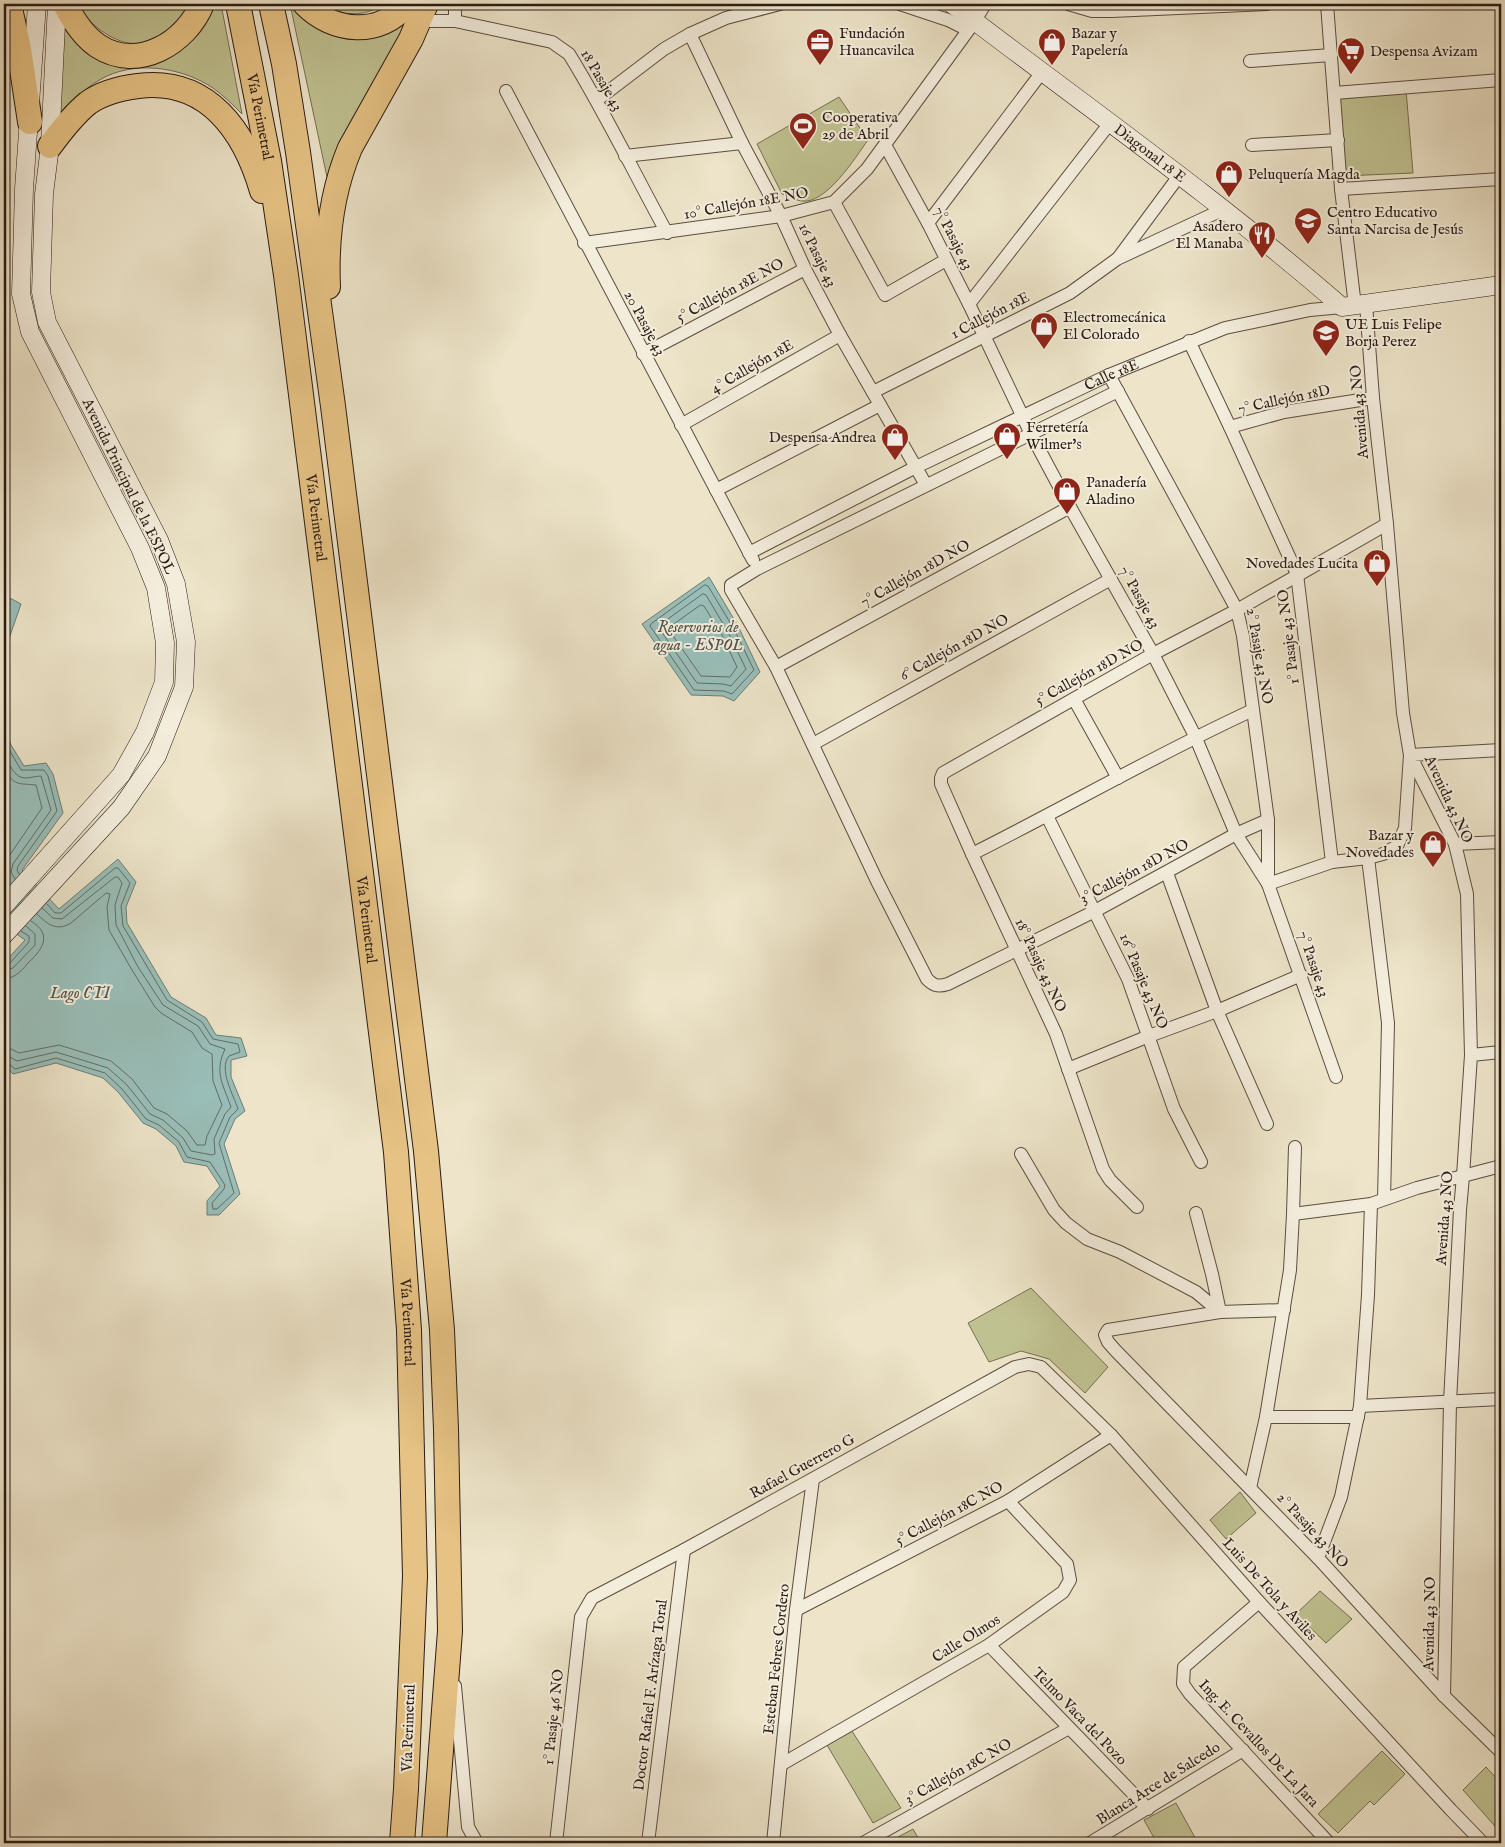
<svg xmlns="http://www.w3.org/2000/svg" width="1505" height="1847" font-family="'IM FELL English',serif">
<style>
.green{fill:#c0c191;stroke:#766e52}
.water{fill:#99beb8;stroke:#6d7d76}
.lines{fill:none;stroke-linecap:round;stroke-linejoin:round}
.shore{stroke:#626c66;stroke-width:1}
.street-casing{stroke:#5c4d41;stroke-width:14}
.secondary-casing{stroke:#2b1b14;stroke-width:19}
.highway-casing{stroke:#2b1b14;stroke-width:26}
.street{stroke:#f3eddc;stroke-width:12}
.secondary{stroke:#f3eddc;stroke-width:18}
.highway{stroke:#e6c284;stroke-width:24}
.labels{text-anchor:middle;stroke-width:4;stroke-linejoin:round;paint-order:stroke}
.poi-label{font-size:15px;fill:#2b1b14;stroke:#f3eddc;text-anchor:start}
.street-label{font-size:15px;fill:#2b1b14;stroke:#f3eddc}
.water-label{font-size:16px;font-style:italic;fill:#52544d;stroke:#f3eddc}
</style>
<rect width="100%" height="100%" fill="#ede4c9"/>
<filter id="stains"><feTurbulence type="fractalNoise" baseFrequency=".004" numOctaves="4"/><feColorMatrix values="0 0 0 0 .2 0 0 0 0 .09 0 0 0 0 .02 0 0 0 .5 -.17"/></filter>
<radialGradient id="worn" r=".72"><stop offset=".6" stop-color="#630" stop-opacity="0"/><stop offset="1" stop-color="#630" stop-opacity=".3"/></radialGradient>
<path class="green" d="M76,4H194C188,12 179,30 171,35C141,53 111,43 88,19C83,14 78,10 76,4Z
M212,4H221L242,114C233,105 223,95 213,88C183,68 140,61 107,76C88,85 73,100 59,115L60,16L129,58Z
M290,4H294L338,34L418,4L366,98L327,177Z
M319,4H384C365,18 338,16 319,4Z
M1406,90L1413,173L1343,176L1337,96Z
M839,97L868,140C855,158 826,205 801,201C795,200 788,196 782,194L757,144Z
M1031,1288L1108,1367L1085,1393L1049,1359L1021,1351L989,1362L968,1323Z
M1240,1492L1256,1513L1226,1539L1210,1520Z
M1320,1591L1352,1619L1326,1643L1296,1614Z
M852,1731L901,1808L873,1823L827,1745Z
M1382,1751L1405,1774L1374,1805L1370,1801L1338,1833L1318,1814Z
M1486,1767L1501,1783V1833L1463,1790Z
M1176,1803L1198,1843H1157L1144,1820Z
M913,1829L921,1843H887Z"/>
<path class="water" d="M709,577L738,626L760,672L734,701L723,696L691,695L642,624Z
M10,598L21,604L4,653V601Z
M4,726L11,745L24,766L46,763L53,774L63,813L22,870L59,909L118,859L136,882L126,907L127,923L171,997L206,1018L216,1035L241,1038L247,1056L231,1060V1077L245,1111L235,1119L224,1144L240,1194L219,1215H207V1201L220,1186L207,1166L184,1162L176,1146L156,1129L143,1123L118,1092L103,1078L56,1063L13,1074L6,1067H4V963L25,940L4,925Z"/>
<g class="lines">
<path class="shore" d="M705,585L708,586L734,629L754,670L732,694L724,691L694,690L650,626L651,624Z
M703,594L706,595L728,632L746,669L731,686L723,684L697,683L659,628L660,625Z
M701,605L704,606L722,635L737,667L730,677L701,676L669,630L670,627Z
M4,741L21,770H44L48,776L57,811L18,866L17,870L19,874
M4,755C9,763 14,778 25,778C31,778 36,776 41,776L51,810L13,864L11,872L15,879
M4,769C15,787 19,783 36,785L42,808L7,859L4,868
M4,965L9,964L29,942V936L21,931
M4,971L13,968L35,945V934L26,926
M4,979C16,978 22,970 29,962C44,948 52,934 31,921
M4,1048L11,1049L19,1053L59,1045L111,1061L132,1079L154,1108L167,1114L187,1131L197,1145H205L207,1136L222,1105L213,1081L212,1054L202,1048L192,1032L161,1013L155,1007L132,970L109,930L107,907L110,894L106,893L71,923C57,932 47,924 37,914
M4,1056L10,1057L17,1061L56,1052L108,1068L127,1085L150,1114L163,1120L183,1138L191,1151L212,1155L215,1154L214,1139L225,1114L231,1107C223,1084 214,1073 225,1049L210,1044L198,1026L163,1005L138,967L116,925L115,905L122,883L118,877H115L62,919L53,918L42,908
M4,1062L8,1063L15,1069L56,1058L105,1073L122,1089L146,1119L159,1125L179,1142L187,1157L210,1162L225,1185L224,1189L212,1203L213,1209H217L234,1193L219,1143L230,1117L238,1109C234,1096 218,1069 229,1056L240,1052L238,1044L213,1039L202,1022L167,1000L123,926L121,906L130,883L118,868H115L61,913H55L47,904"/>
<g class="street-casing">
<g id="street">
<path d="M900,4L948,20L968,30"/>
<path d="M1068,4L1092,11H1112L1267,4"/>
<path d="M1327,4L1341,189L1355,306"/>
<path d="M420,21H455L552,42L569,54C605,112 634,173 667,233"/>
<path d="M455,21V4"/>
<path d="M690,34L742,143L781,216L805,269L840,335L926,485"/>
<path d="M1250,61L1331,55"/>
<path d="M506,91L753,560"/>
<path d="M1334,93L1501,80"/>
<path d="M597,100L664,49L690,34L726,18L780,4"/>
<path d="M885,145L928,223L969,304L1031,434L1070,507L1153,654L1195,736L1236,834L1268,884L1336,1077"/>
<path d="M1252,145L1338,140"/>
<path d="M625,156L742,143"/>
<path d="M1341,189L1501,179"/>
<path d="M834,202L885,295L946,260"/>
<path d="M928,223L1042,72"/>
<path d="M584,243L781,216L834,202L867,169L975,21L985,4"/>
<path d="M1119,257L1179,176"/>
<path d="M969,304L1110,123"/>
<path d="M1189,341L1230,427L1297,574L1332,862"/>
<path d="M643,354L805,269"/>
<path d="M1109,375L1237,610L1243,636L1268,820V884L1332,862L1368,858L1383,854L1397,846L1405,828L1410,755L1403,713L1387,524L1373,398L1366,304"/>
<path d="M1118,391L757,569L731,585V590L776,667L877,881L927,979C934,986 938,987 948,984L1095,911L1236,834L1268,820"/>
<path d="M873,392L1070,293L1117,259L1222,210"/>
<path d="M681,425L840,335"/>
<path d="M1230,427L1284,412L1373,398"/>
<path d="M716,490L880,405"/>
<path id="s1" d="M749,553L916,467L1109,375L1225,328L1310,310L1342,307"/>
<path d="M776,667L1070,507"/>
<path d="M1074,699L1118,778"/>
<path d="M813,744L1111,579"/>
<path d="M1047,816L1128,979L1174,1109L1201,1162"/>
<path d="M1455,844L1501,842"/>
<path d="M972,854C1066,807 1157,754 1253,710"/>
<path d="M1368,858L1388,1023L1384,1199"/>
<path d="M1167,873L1217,1011L1267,1124"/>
<path d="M1471,1055L1501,1052"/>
<path d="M1068,1069L1149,1036L1217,1011L1301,975"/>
<path d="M1021,1154L1054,1210L1066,1223L1087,1239L1120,1252L1196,1292L1220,1312L1212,1274L1196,1213"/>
<path d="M1137,1207L1110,1180L1103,1169L1056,1034L972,854L941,784V778L943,773L1153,654L1237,610L1387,524"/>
<path d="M1293,1214L1371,1204L1417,1188L1501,1166"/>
<path d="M1284,1310L1220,1312L1108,1330L1105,1335L1108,1342L1116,1351L1318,1558L1444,1696L1501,1752"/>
<path d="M1360,1406L1501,1399"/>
<path d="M1266,1417H1358"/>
<path d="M1250,1488L1266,1417L1290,1270L1293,1214L1295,1147"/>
<path d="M1318,1558L1341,1497L1360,1406L1368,1295L1371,1204"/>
<path d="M1259,1602L1184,1667L1183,1684L1190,1694L1329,1843"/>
<path d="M796,1610L1008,1501L1111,1435"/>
<path d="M989,1645L1148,1809"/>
<path d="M455,1686L467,1816L468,1827L477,1843"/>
<path d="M1444,1696L1450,1402L1460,1210L1463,1176L1471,1055L1467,894L1455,844L1410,755L1501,750"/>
<path d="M782,1764L989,1645L1063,1592L1070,1580L1067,1564L1008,1501"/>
<path d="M556,1843L581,1617L592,1598L684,1550L1015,1367L1029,1364L1041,1367L1111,1435L1259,1602L1451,1810L1483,1843"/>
<path d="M648,1843L684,1550"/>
<path d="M773,1843L796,1610L813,1479"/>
<path d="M863,1843L1069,1728"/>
<path d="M1090,1843L1243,1750"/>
</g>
</g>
<g class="secondary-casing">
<g id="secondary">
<path id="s2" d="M952,4C1083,104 1218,199 1342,307L1501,285"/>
<path d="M4,906L121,775L145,732L164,682L165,643L156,588L140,548L30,332L21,294L24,189L37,4"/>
<path d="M4,935L121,808L157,756L184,687L186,642L176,584L159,540L47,322L41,292L44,194L50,146L57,4"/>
</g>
</g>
<g class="highway-casing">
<g id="highway">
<path d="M9,4L19,49L30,122"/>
<path d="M65,4C73,20 83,36 98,46C138,72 186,43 202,4"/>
<path id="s3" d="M238,4L269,161L286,275L396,1152L409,1330L415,1576L406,1789L402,1843"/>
<path d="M271,4L284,64L298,152L333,406L426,1151L442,1330L446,1429L450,1631L434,1843"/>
<path d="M305,4C333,33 380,37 407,4"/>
<path d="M50,146C61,131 73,115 88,103C102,93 122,88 138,86C208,77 245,132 262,191"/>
<path d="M328,287C326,241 332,191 350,148L411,39L426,4"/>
</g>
</g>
<use href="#street" class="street"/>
<use href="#secondary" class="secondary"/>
<use href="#highway" class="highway"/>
</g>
<defs>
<g id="office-pin" transform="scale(1.4375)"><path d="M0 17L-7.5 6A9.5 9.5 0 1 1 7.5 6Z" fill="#8f2418" stroke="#f3eddc"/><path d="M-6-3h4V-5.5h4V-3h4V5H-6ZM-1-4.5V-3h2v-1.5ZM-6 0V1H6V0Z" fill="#fff"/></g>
<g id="shop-pin" transform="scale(1.4375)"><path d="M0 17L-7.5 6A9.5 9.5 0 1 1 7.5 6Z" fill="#8f2418" stroke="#f3eddc"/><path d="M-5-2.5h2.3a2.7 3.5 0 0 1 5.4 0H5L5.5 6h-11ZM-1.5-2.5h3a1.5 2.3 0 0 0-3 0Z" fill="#fff"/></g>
<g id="supermarket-pin" transform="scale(1.4375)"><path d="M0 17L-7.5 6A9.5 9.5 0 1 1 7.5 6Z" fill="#8f2418" stroke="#f3eddc"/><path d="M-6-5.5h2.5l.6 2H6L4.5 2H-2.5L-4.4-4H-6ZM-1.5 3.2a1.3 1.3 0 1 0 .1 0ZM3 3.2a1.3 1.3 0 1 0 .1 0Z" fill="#fff"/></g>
<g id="stadium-pin" transform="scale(1.4375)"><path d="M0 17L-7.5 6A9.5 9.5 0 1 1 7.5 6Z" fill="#8f2418" stroke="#f3eddc"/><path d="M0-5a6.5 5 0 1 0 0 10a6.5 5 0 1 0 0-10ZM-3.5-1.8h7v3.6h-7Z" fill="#fff"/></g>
<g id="school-pin" transform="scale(1.4375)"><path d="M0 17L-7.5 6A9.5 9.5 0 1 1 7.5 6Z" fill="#8f2418" stroke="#f3eddc"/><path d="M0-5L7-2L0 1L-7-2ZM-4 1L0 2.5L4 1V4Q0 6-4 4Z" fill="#fff"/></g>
<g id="restaurant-pin" transform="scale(1.4375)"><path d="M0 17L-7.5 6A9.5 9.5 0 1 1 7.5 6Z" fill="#8f2418" stroke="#f3eddc"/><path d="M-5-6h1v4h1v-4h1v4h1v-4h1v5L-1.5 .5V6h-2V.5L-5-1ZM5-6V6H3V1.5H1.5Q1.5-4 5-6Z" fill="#fff"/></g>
</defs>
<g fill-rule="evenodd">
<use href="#office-pin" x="820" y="42"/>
<use href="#shop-pin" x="1052" y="42"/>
<use href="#supermarket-pin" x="1351" y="51"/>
<use href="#stadium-pin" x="803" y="126"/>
<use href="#shop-pin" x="1229" y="174"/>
<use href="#school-pin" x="1308" y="221"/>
<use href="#restaurant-pin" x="1262" y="235"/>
<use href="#shop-pin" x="1044" y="326"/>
<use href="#school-pin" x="1326" y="333"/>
<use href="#shop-pin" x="1007" y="436"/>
<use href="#shop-pin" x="895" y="437"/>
<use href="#shop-pin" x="1067" y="491"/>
<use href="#shop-pin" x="1377" y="563"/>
<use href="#shop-pin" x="1433" y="844"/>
</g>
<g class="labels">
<g class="poi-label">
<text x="839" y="38">Fundación<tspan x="839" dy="17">Huancavilca</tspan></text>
<text x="1071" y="38">Bazar y<tspan x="1071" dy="17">Papelería</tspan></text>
<text x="1370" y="56">Despensa Avizam</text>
<text x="822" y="122">Cooperativa<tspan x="822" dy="17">29 de Abril</tspan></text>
<text x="1248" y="179">Peluquería Magda</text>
<text x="1327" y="217">Centro Educativo<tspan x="1327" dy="17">Santa Narcisa de Jesús</tspan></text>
<text x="1243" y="231" text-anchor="end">Asadero<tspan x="1243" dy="17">El Manaba</tspan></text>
<text x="1063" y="322">Electromecánica<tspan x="1063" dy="17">El Colorado</tspan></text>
<text x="1345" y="329">UE Luis Felipe<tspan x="1345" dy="17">Borja Perez</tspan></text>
<text x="1026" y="432">Ferretería<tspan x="1026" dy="17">Wilmer's</tspan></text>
<text x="876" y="442" text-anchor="end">Despensa Andrea</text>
<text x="1086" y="487">Panadería<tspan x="1086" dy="17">Aladino</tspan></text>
<text x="1358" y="568" text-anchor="end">Novedades Lucita</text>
<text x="1414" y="840" text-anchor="end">Bazar y<tspan x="1414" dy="17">Novedades</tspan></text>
</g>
<g class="street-label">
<text transform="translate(602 80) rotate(60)" y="5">18 Pasaje 43</text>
<text dy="5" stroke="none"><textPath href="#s3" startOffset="115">Vía Perimetral</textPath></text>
<text dy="5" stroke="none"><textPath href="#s2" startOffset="248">Diagonal 18 E</textPath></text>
<text transform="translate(746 203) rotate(-10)" y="5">10° Callejón 18E NO</text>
<text transform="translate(954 238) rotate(63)" y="5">7° Pasaje 43</text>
<text transform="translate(818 255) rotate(64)" y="5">16 Pasaje 43</text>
<text transform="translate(730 290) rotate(-28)" y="5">5° Callejón 18E NO</text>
<text transform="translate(990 315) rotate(-27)" y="5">1 Callejón 18E</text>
<text transform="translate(645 323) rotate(62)" y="5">20 Pasaje 43</text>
<text transform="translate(752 366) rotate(-30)" y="5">4° Callejón 18E</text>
<text dy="5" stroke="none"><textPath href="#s1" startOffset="404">Calle 18E</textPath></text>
<text transform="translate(1284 399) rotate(-12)" y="5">7° Callejón 18D</text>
<text transform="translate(1359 412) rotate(-95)" y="5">Avenida 43 NO</text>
<text transform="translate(129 486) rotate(64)" y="5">Avenida Principal de la ESPOL</text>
<text dy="5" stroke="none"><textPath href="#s3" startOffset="520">Vía Perimetral</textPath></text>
<text transform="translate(915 573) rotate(-29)" y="5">7° Callejón 18D NO</text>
<text transform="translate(1140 597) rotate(61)" y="5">7° Pasaje 43</text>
<text transform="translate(1288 637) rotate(-97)" y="5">1° Pasaje 43 NO</text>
<text transform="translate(954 647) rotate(-29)" y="5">6° Callejón 18D NO</text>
<text transform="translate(1260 656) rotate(80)" y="5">2° Pasaje 43 NO</text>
<text transform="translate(1089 672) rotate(-29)" y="5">5° Callejón 18D NO</text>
<text transform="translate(1449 799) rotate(65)" y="5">Avenida 43 NO</text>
<text transform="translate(1134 871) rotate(-28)" y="5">3° Callejón 18D NO</text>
<text dy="5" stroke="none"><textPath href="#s3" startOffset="925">Vía Perimetral</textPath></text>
<text transform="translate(1314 964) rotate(71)" y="5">7° Pasaje 43</text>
<text transform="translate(1041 965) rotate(65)" y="5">18° Pasaje 43 NO</text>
<text transform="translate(1144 981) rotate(67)" y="5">16° Pasaje 43 NO</text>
<text transform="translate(1444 1218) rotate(-86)" y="5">Avenida 43 NO</text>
<text dy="5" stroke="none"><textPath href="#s3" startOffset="1330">Vía Perimetral</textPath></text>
<text transform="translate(802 1466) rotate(-29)" y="5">Rafael Guerrero G</text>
<text transform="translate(949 1513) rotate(-28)" y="5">5° Callejón 18C NO</text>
<text transform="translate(1313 1530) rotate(47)" y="5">2° Pasaje 43 NO</text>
<text transform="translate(1270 1589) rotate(48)" y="5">Luis De Tola y Aviles</text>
<text transform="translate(1429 1624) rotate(-89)" y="5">Avenida 43 NO</text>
<text transform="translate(966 1638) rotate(-32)" y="5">Calle Olmos</text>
<text transform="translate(776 1659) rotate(-84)" y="5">Esteban Febres Cordero</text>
<text transform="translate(650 1695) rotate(-83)" y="5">Doctor Rafael F. Arízaga Toral</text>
<text transform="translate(1080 1716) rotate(46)" y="5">Telmo Vaca del Pozo</text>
<text transform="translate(553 1717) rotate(-84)" y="5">1° Pasaje 46 NO</text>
<text transform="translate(408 1728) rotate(-88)" y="5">Vía Perimetral</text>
<text transform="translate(1259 1743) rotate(47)" y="5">Ing. E. Cevallos De La Jara</text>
<text transform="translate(958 1771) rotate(-29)" y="5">3° Callejón 18C NO</text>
<text transform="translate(1158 1783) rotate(-32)" y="5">Blanca Arce de Salcedo</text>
</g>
<g class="water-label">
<text x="698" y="632">Reservorios de<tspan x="698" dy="18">agua - ESPOL</tspan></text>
<text x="80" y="998">Lago CTI</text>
</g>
</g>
<rect width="1505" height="1847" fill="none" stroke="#ede4c9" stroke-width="20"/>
<rect x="5" y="5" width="1495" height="1837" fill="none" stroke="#2b1b14" stroke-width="2.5"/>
<rect x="10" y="10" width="1485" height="1827" fill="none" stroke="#2b1b14"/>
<rect width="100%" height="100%" filter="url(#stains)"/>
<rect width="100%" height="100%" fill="url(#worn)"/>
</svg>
